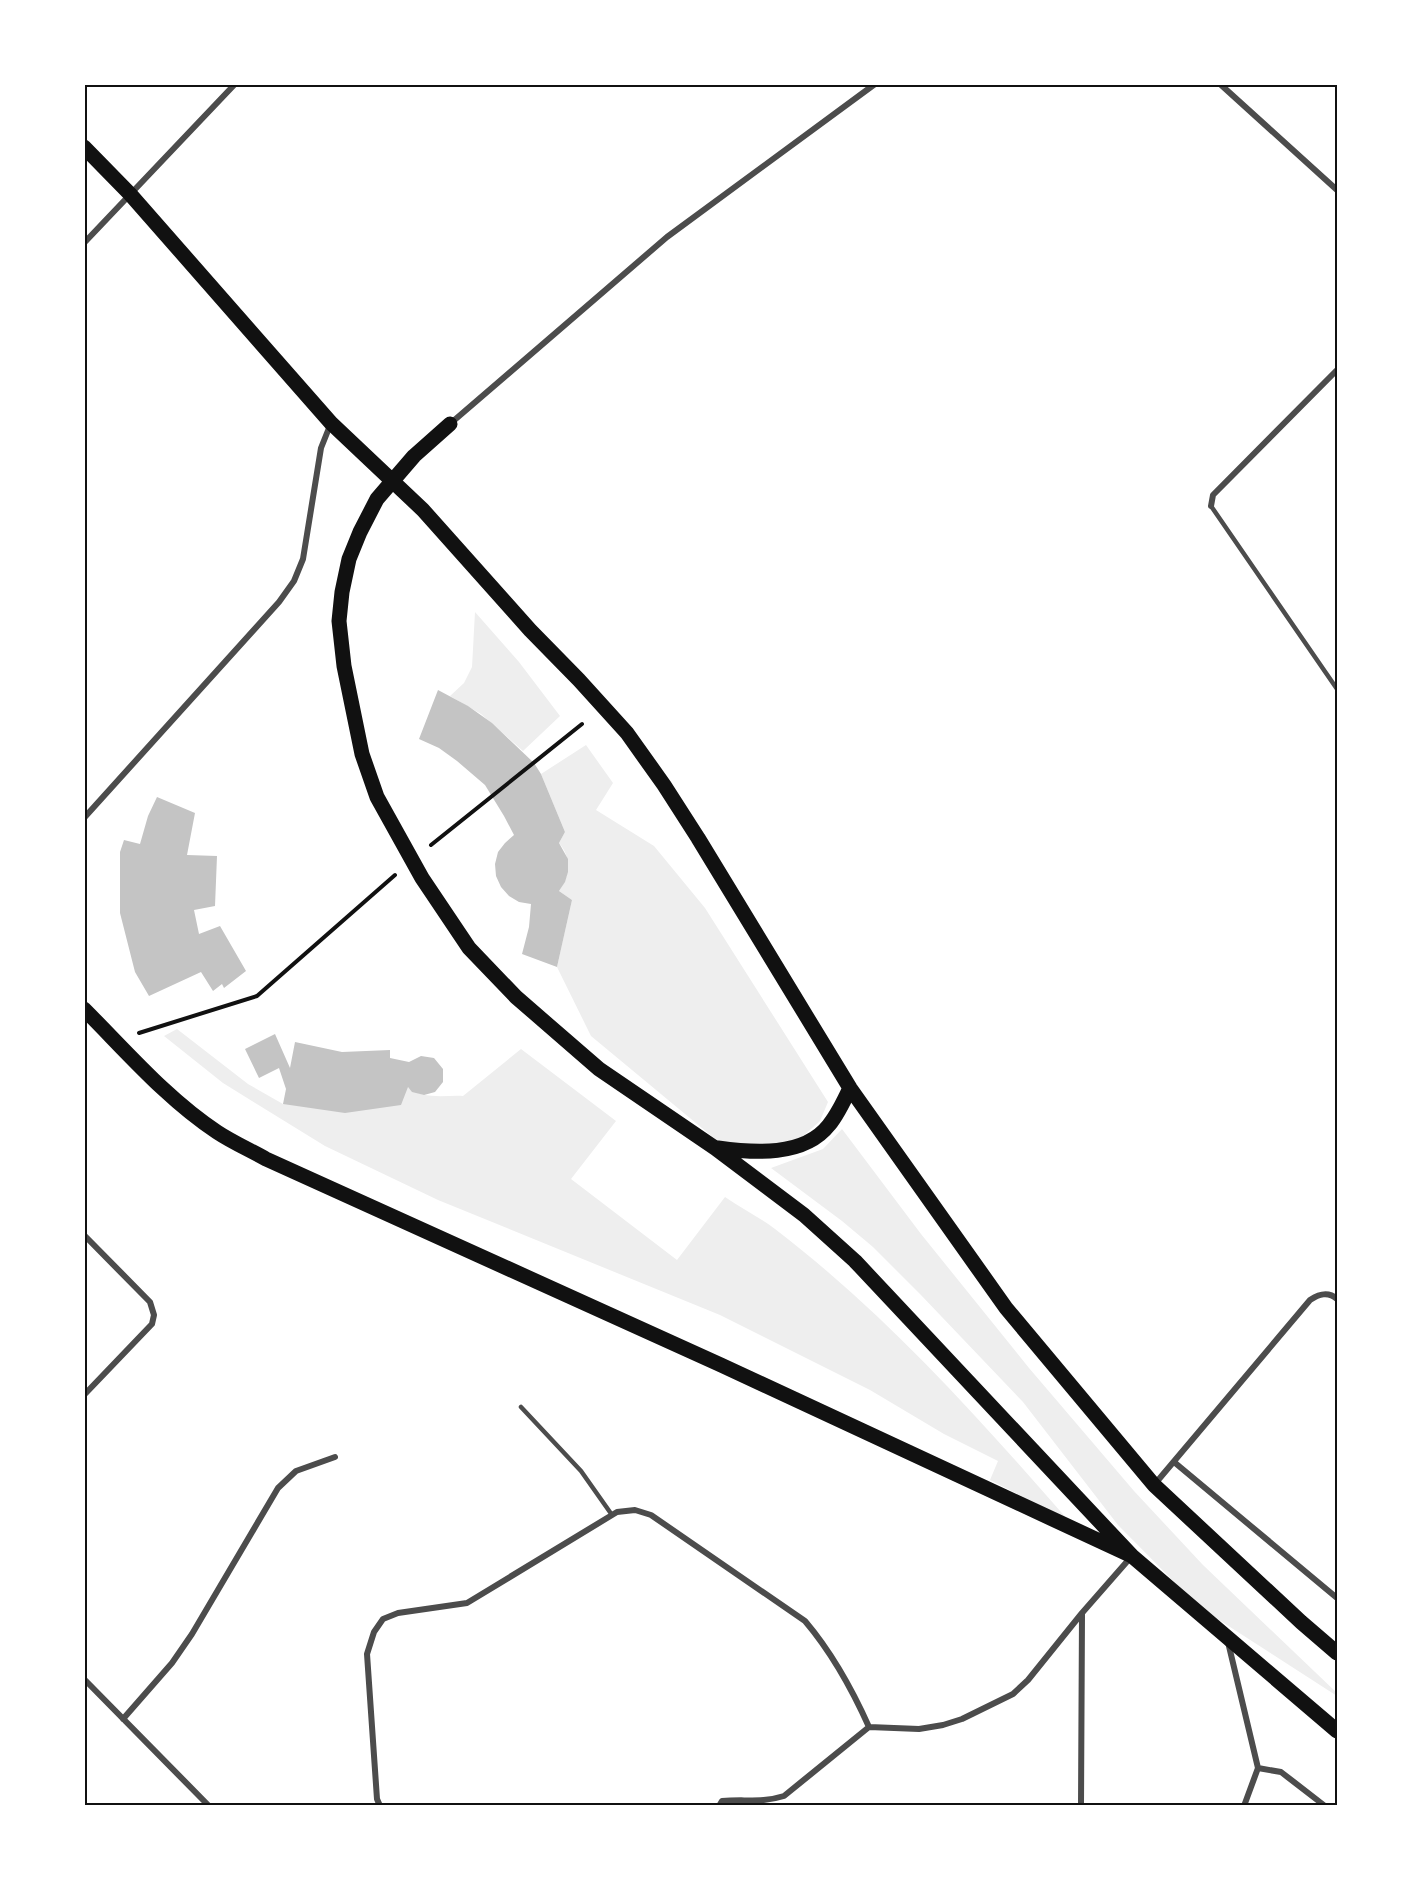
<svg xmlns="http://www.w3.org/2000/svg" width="1421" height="1890" font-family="Signika,sans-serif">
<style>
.green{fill:#eee}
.building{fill:#c4c4c4}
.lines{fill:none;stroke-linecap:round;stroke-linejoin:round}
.path{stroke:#111;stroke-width:4}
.service{stroke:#4c4c4c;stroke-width:4.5}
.minor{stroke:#4c4c4c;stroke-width:6}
.primary{stroke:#111;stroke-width:15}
.neatline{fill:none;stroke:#111;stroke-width:2}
</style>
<rect width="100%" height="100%" fill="#fff"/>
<path class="green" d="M475,612L519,662L560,716L523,751L481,714L450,696L464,683L472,667Z
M586,745L613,783L596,810L654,846L705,908L828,1102L820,1121L802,1137L780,1144L752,1149L720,1143L591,1036L557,967L572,900L559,891C570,876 572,858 559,843L565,832L541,774Z
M177,1029L248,1084L283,1104L408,1087C421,1100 446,1095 463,1096L521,1049L616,1121L571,1179L677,1260L725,1197C741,1208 759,1217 775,1229C885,1313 977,1416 1068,1520L990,1480L998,1461L944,1434L870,1390L720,1315L438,1200L325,1146L223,1083L164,1036Z
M842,1129L921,1234L1029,1368L1134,1491L1203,1565L1337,1693V1696L1199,1607L1118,1525L1023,1402L920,1294L873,1247L842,1221L771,1168L823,1149Z"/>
<path class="building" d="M438,690L468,706L492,723L534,763L541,774L565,832L559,843L568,859V872L565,882L559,891L572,900L557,967L522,954L529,927L531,904L519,902L509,896L501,887L496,876L495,864L498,852L505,843L514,835L504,816L485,785L457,761L439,748L419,739Z
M157,797L195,813L187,855L217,856L215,906L194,910L199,934L220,926L246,971L224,988L222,984L213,991L201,972L149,996L135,972L120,913V852L124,840L140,844L148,816Z
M275,1034L290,1068L295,1042L342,1052L390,1050V1058L409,1062L421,1056L434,1058L443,1069V1082L435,1092L424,1095L412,1092L408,1087L401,1105L345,1113L283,1104L286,1089L279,1068L259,1078L245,1049Z"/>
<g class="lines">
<path class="path" d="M431,845L582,724
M139,1033L257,996L395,875"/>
<path class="service" d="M1211,506L1337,689
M521,1407L581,1471L612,1515"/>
<path class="minor" d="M1220,84L1337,190
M84,243L235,84
M451,423L667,237L875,84
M1211,506L1213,495L1337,370
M84,818L279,602L294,581L303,559L321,448L331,423
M84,1235L150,1302L154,1315L152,1324L84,1395
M1174,1462L1337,1598
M1154,1485L1310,1300C1319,1294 1328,1291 1337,1299
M1228,1642L1258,1768L1244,1806
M84,1679L209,1806
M123,1719L172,1663L192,1634L278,1488L296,1471L335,1457
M1258,1768L1281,1772L1325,1806
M380,1806L377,1799L367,1654L374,1632L383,1619L398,1613L467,1603L617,1512L635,1510L651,1515L805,1621C833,1654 852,1689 869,1727
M719,1806L722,1801C744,1799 762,1803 784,1796L869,1727L919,1729L943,1725L962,1719L1013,1694L1028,1680L1082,1613L1131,1557
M1081,1806L1082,1614"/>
<path class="primary" d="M84,147L130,194L331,423L423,510L530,630L579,680L627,733L664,785L698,838L850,1088L1006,1308L1154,1485L1301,1622L1337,1653
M450,424L414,456L377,499L360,532L349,559L342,592L339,621L344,666L362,754L377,797L422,878L469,948L516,997L599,1069L715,1148L804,1215L855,1261L1132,1556
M84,1009C126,1051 167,1099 217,1132C232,1142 250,1150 266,1159L721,1365L1132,1556L1337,1731
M718,1148C753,1153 804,1157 829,1125C838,1114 844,1101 850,1088"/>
</g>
<rect width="1421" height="1890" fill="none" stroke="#ffffff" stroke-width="171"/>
<rect x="86" y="86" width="1250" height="1718" class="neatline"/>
</svg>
